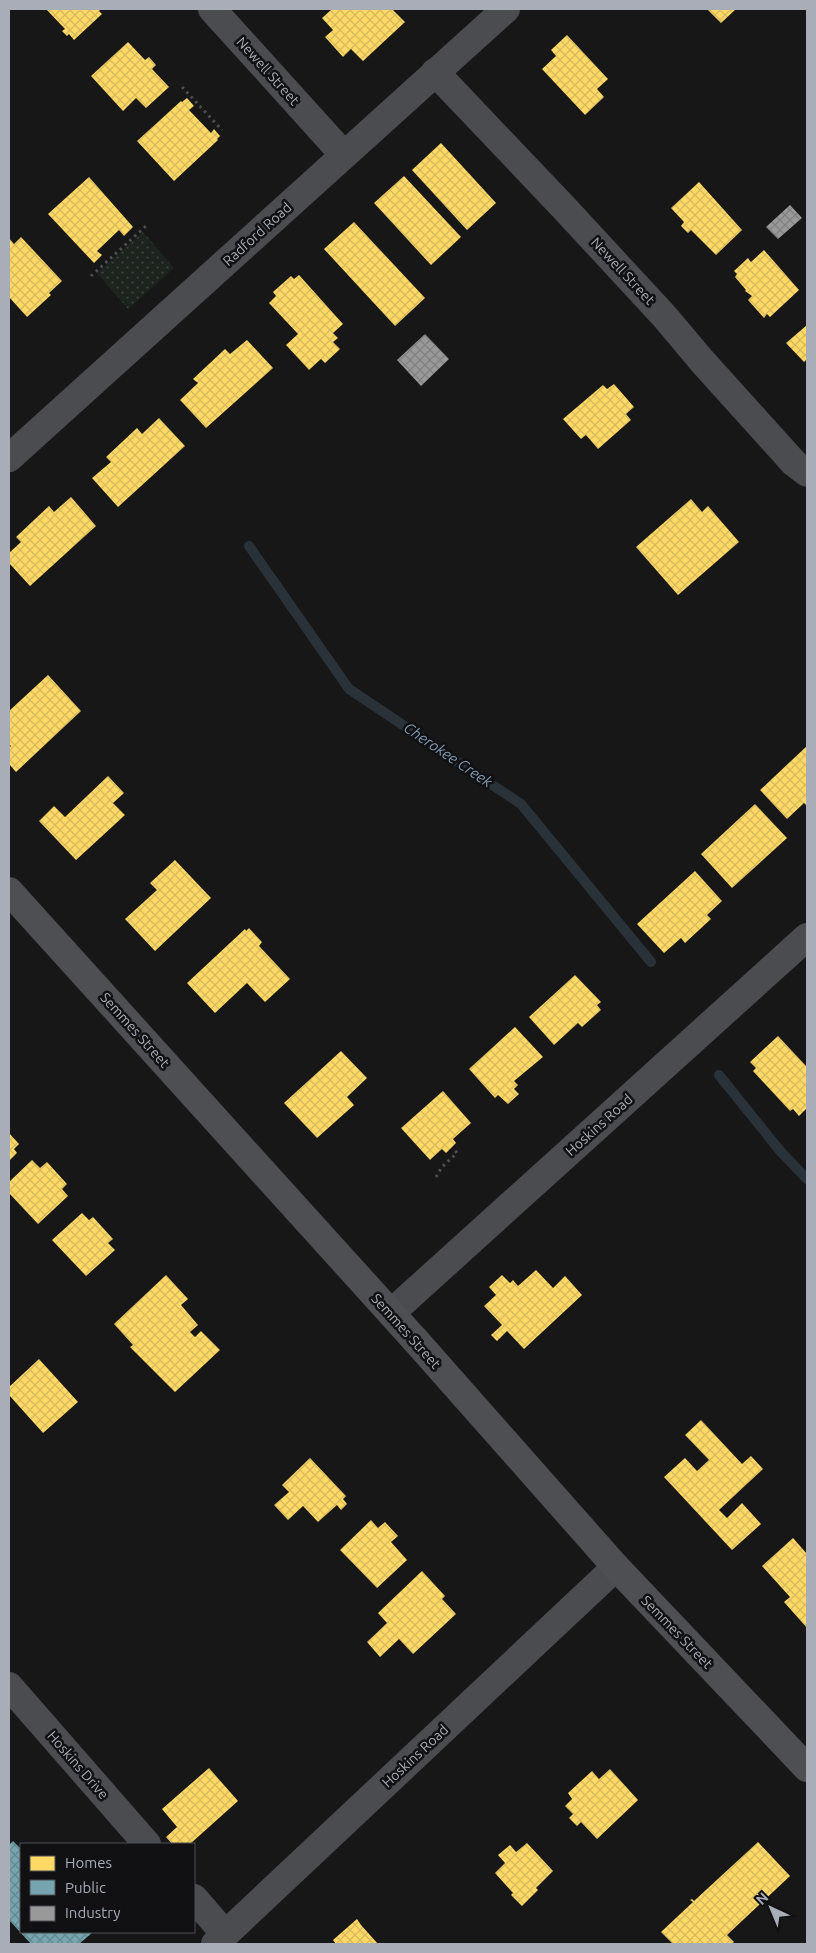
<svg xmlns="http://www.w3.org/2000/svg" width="816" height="1953" font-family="Ubuntu,sans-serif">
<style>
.grass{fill:url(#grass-dots)}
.homes{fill:url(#homes-cross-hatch)}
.public{fill:url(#public-cross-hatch)}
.industry{fill:url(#industry-cross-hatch)}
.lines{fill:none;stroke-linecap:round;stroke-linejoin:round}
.stream{stroke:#2a3239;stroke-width:10}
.path{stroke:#4d4e52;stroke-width:3;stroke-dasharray:2.5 4;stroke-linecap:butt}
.minor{stroke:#4b4c50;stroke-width:28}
.major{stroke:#4d4f52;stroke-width:28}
.labels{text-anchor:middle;stroke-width:5;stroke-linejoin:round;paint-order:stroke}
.street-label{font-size:14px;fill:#a8adb8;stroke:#111113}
.water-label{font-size:15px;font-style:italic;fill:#7f9bb3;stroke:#111113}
</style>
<defs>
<pattern id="grass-dots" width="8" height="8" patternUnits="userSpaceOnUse" patternTransform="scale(1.25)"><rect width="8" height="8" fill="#1d241e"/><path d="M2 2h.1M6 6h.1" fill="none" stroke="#3b413d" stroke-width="1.8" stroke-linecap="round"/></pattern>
<pattern id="homes-cross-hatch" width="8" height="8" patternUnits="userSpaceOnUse" patternTransform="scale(1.25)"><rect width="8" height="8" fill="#ffd966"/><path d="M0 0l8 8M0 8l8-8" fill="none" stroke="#d6b85d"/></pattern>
<pattern id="public-cross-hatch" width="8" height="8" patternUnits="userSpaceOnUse" patternTransform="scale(1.25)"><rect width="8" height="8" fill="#76a5af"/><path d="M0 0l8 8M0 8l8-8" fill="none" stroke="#658991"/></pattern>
<pattern id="industry-cross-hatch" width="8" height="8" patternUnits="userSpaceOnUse" patternTransform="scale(1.25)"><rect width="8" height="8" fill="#999"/><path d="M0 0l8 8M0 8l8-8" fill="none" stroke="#7f8080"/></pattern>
</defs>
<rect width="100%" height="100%" fill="#171717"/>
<path class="grass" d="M143,232L174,268L128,309L97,273Z"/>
<path class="homes" d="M46,9H101L99,11L102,14L74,40L69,34L67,36L62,31L65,29Z
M332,9H392L405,22L363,61L351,49L343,57L325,37L333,30L322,18Z
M707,9H736L721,23Z
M567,35L608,79L597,89L604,97L585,115L542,69L556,56L551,50Z
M128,42L145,60L149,57L156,65L152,69L169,87L146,108L136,98L123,111L91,76Z
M187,98L194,106L189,110L211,133L214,129L220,136L217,139L218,140L174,181L137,141L181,101L182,102Z
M441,143L496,203L467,230L412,170Z
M404,176L461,237L431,265L374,203Z
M89,177L133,227L124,236L119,230L97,251L102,255L94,263L48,214Z
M699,182L742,230L716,255L691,230L688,233L681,226L684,222L671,208Z
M354,222L425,298L395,326L324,249Z
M21,237L62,281L49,293L51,295L27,317L9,297V238L14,244Z
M764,250L799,290L770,317L767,314L764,318L748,300L752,296L745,291L746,290L735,277L737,274L734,271L748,258L751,262Z
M299,275L343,324L333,333L338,338L333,342L340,349L325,363L321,359L309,370L286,345L298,334L269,303L276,296L273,292L291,276L294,279Z
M807,325V361L806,360L804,362L786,343Z
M247,340L273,368L206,428L180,400L198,383L193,379L225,349L230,354Z
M614,384L634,407L626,414L631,420L598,449L586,435L581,439L563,419L603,385L607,389Z
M159,418L185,446L118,507L92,478L111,462L106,457L137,428L142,434Z
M71,497L96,526L30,586L9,563V553L21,542L16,537L49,506L54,512Z
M691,499L702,512L708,506L739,542L678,595L636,547Z
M48,675L81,711L16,772L9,764V748L11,746L9,744V711Z
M807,746V806L804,803L787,819L760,790Z
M108,776L124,793L113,803L125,815L76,860L39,821L54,806L65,817Z
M755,804L787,838L732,888L701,854Z
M175,860L211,898L155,951L125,919L157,890L150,883Z
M695,871L722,901L707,915L711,919L685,943L681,938L664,953L637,924Z
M249,928L262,942L259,946L290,979L265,1002L247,983L215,1013L187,983L245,929L246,931Z
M575,975L601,1002L597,1005L601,1010L582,1027L578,1023L554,1045L529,1017Z
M515,1027L543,1057L514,1081L518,1085L514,1089L519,1094L508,1104L498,1095L495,1098L469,1069Z
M778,1036L807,1067V1108L799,1116L793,1109L790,1111L753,1071L756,1068L750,1062Z
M341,1051L367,1078L347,1097L354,1105L317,1138L284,1103Z
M443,1091L471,1123L453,1139L456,1143L446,1153L442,1149L430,1160L401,1128Z
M9,1133L19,1144L14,1149L17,1153L9,1161Z
M32,1160L40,1168L47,1162L67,1184L62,1189L68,1196L38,1224L9,1193V1182Z
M82,1213L89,1220L93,1217L113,1239L108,1243L115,1250L86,1276L52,1240Z
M536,1270L553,1288L565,1276L582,1295L524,1349L507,1331L497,1341L491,1335L502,1325L484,1306L496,1295L489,1287L502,1275L510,1283L513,1280L518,1286Z
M166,1275L188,1299L181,1305L198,1325L190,1332L195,1337L201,1331L220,1350L175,1392L130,1347L133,1345L114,1324Z
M39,1359L78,1402L43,1433L9,1395V1387Z
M701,1420L742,1464L751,1456L763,1469L719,1510L727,1518L742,1503L761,1524L732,1550L664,1477L685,1458L697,1471L709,1460L685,1435Z
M310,1458L346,1496L343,1499L347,1504L341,1510L337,1505L318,1522L303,1506L288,1520L274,1505L289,1492L282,1485Z
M371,1520L378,1528L385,1522L398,1536L391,1542L407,1560L377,1588L340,1550Z
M793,1538L807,1554V1628L784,1602L790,1597L762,1566Z
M422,1571L445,1596L442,1599L456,1614L413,1654L399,1639L380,1657L367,1642L387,1623L378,1613Z
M209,1768L238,1801L190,1844H172L166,1837L177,1827L162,1809Z
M610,1769L638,1800L597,1839L581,1822L577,1826L569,1818L573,1814L565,1806L572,1799L568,1793L592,1771L599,1779Z
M758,1842L790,1876L727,1935L734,1942L732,1944H673L661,1932L693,1902L690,1900L692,1899L694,1901Z
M527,1843L553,1871L536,1888L538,1890L522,1906L511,1895L513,1893L495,1873L505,1863L498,1855L510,1845L516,1852Z
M357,1919L361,1925L378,1944H336L333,1940Z"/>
<path class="public" d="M13,1841L21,1849V1932H93L79,1944H31L9,1920V1845Z"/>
<path class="industry" d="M790,205L802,218L778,239L766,227Z
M425,334L449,359L421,386L397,360Z"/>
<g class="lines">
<path class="stream" d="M249,546L349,689L521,804L651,962
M719,1075L781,1152L807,1179"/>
<path class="path" d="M182,87L222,130
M91,276L146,226
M436,1177L442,1167L457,1153L454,1149"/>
<path class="minor" d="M212,9L344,155
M435,72L567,211L665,317L702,361L794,463L807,473
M9,458L506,9
M391,1313L807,937
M9,1686L147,1844
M194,1898L225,1934
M215,1944L616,1567"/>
<path class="major" d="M9,891L417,1342L616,1567L807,1768"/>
</g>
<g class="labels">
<g class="street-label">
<text transform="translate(268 71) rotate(48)" y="5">Newell Street</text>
<text transform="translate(257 234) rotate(-42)" y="5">Radford Road</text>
<text transform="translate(623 271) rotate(47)" y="5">Newell Street</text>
<text transform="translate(135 1030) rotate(48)" y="5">Semmes Street</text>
<text transform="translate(599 1125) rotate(-42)" y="5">Hoskins Road</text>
<text transform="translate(406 1331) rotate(48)" y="5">Semmes Street</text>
<text transform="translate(677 1632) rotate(46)" y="5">Semmes Street</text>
<text transform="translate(415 1756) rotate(-43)" y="5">Hoskins Road</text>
<text transform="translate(78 1765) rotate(49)" y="5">Hoskins Drive</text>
</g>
<g class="water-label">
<text transform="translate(448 755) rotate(34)" y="5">Cherokee Creek</text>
</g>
</g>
<rect width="816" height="1953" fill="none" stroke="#a8adb8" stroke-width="20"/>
<rect x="20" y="1843" width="175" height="90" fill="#111113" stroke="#4d4f55"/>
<rect x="30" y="1856" width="25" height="15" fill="#ffd966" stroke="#4d4f55"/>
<text x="65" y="1868" font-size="15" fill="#a8adb8">Homes</text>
<rect x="30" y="1880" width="25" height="15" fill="#76a5af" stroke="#4d4f55"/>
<text x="65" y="1893" font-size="15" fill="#a8adb8">Public</text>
<rect x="30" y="1906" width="25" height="15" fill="#999999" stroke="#4d4f55"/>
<text x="65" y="1918" font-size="15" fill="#a8adb8">Industry</text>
<g transform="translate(771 1908) rotate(316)" stroke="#111113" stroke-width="4" paint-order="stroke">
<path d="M0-4L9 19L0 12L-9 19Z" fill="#a8adb8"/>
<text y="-8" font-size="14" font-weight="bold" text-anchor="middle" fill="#a8adb8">N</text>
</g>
</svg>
